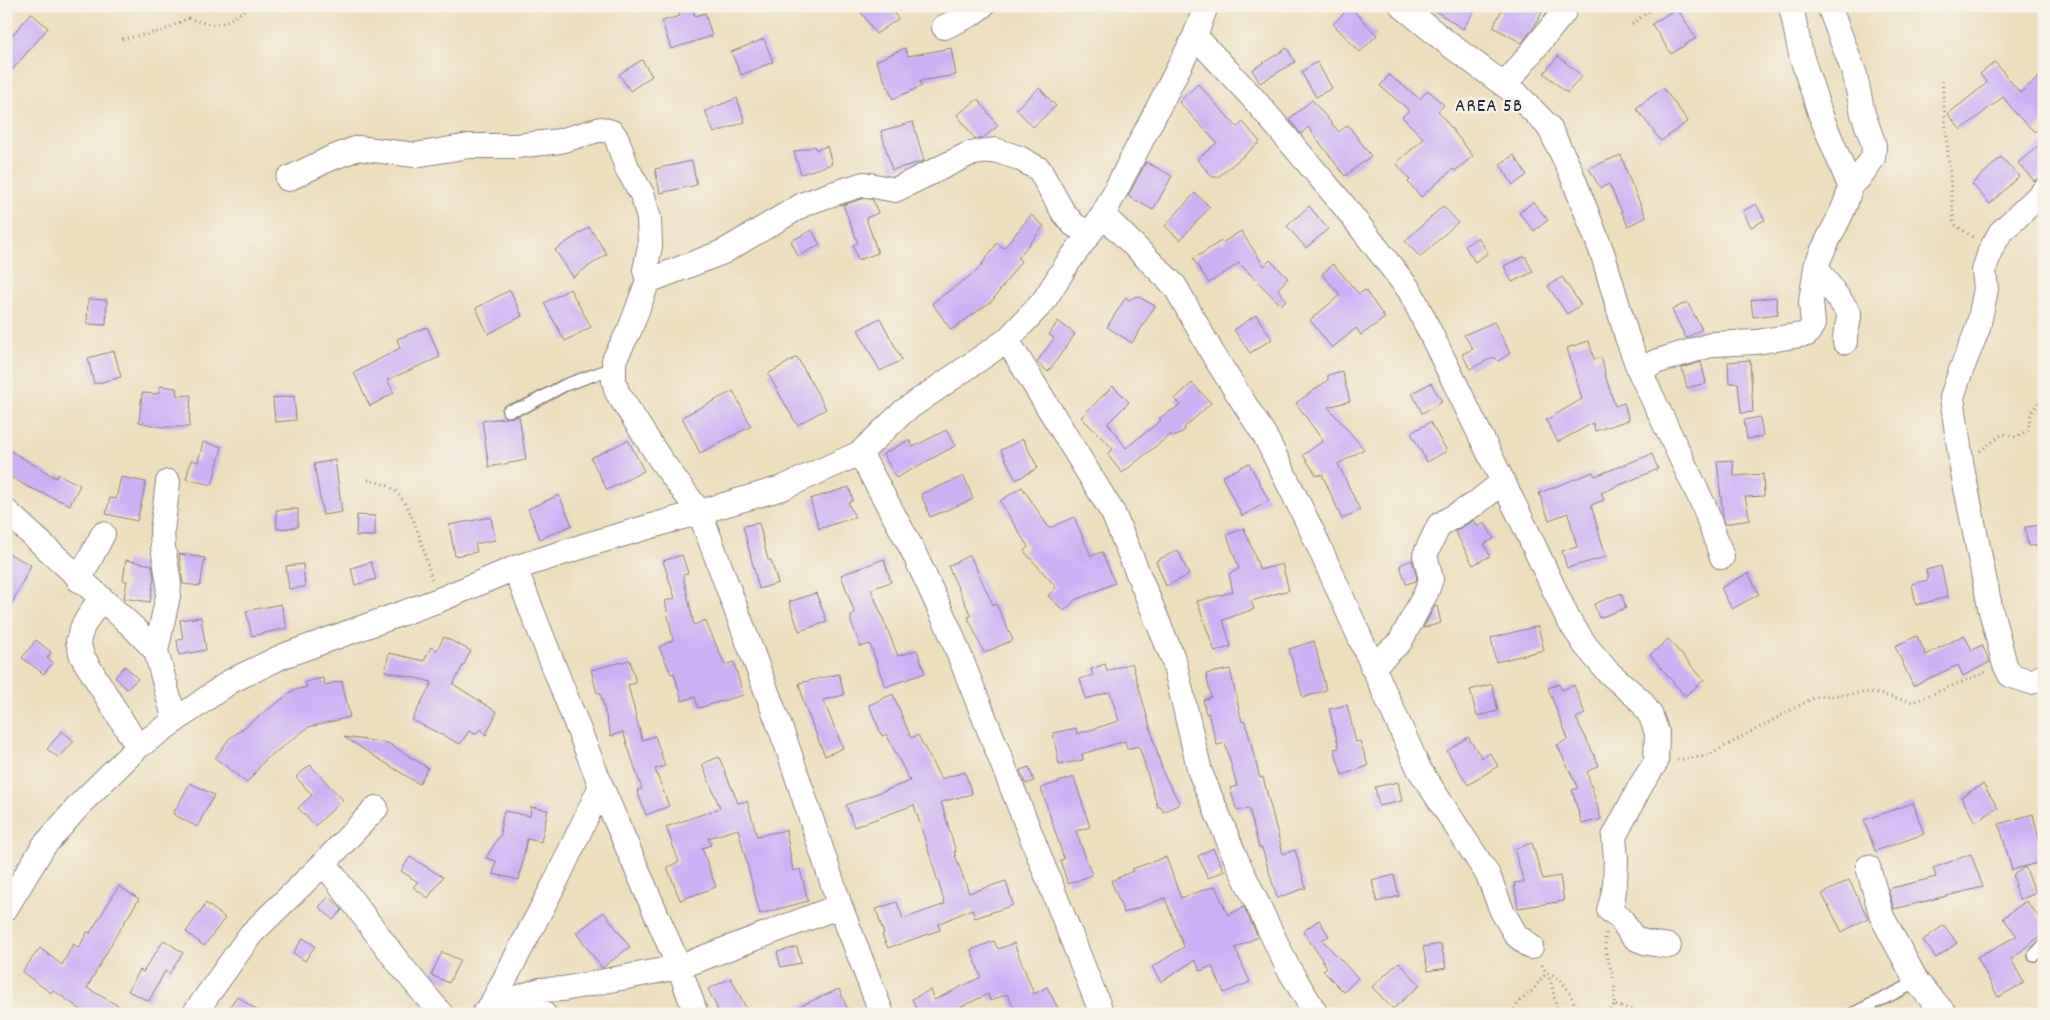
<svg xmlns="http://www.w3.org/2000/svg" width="2050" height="1020" font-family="Dekko,sans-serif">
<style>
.building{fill:#ccb1f6}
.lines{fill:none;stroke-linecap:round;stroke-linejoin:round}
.service-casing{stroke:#88807c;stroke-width:14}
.minor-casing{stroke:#88807c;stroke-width:26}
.path{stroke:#88807c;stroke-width:3;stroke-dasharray:1 4;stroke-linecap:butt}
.service{stroke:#fff;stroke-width:11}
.minor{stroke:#fff;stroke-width:24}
.labels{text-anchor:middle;stroke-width:5;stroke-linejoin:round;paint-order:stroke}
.quarter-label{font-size:19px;letter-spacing:1px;fill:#22223b;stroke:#f7f3e8}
</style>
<rect width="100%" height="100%" fill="#f7f3e8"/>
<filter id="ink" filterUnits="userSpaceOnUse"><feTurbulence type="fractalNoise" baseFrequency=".02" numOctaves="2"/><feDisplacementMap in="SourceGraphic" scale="10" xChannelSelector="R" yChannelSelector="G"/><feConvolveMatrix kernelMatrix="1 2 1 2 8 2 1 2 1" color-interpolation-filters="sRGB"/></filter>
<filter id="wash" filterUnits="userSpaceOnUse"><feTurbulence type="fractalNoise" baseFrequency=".0096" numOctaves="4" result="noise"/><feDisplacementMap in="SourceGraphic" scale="20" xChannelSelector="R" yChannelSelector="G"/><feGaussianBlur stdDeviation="1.12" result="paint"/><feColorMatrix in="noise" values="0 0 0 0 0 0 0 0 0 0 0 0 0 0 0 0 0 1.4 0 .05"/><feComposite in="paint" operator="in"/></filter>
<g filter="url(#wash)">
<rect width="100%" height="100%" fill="#eddebc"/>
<g id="blocks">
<path class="building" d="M677,6H692L695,16L705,13L712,36L671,49L662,21L680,16Z
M857,6H889L898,19L876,34Z
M1428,6H1477L1463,29Z
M1504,6H1530L1542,13L1534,27L1522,43L1493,27Z
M1350,7L1377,35L1360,52L1333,24Z
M1677,8L1696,38L1671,54L1652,24Z
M31,13L48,28L6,77V43Z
M764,39L773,62L741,75L731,52Z
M905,48L908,56L951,48L956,75L920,81L922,86L893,99L876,61Z
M1287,48L1295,62L1260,83L1252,70Z
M1558,56L1582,76L1567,93L1544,73Z
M642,60L652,76L630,91L619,74Z
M1317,62L1332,88L1316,97L1301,72Z
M1995,62L2020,93L2044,73V122L2035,132L2017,115L2003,97L1961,130L1948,114L1987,83L1980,74Z
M1389,75L1420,99L1428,90L1444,105L1438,111L1473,156L1455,171L1453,169L1421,197L1408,182L1410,180L1396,163L1424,139L1402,117L1409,110L1380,86Z
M1198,84L1237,127L1243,122L1260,142L1218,177H1212L1197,159L1217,143L1179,102Z
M1039,88L1056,106L1033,127L1016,109Z
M1663,88L1688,121L1661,141L1636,108Z
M737,98L745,122L714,133L705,111Z
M978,99L998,126L983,138L975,139L957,115Z
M1312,100L1339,132L1348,125L1371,156L1345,176L1308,127L1301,134L1289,119Z
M913,122L924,161L892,170L881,131Z
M2044,141V174L2034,181L2018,163Z
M815,146L816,150L827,146L832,164L801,174L794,152Z
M1514,155L1527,175L1513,185L1500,164Z
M1621,155L1628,176L1646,217L1628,226L1609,184L1600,188L1589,168Z
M2001,157L2019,176L1990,204L1972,184Z
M692,161L697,185L660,193L655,169Z
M1146,162L1172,176L1153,210L1128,196Z
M1195,193L1210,207L1180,240L1165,226Z
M865,198L873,200L878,213L866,218L878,253L858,260L853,245L858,243L843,205Z
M1533,202L1548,220L1534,231L1519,213Z
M1756,204L1765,220L1751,227L1743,211Z
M1309,206L1328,229L1306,248L1287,226Z
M1443,206L1458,222L1420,257L1405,241Z
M1031,215L1044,226L1018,258L1021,261L992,301L951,330L932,303L977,271L997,243L1004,248Z
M589,227L607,254L573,277L555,250Z
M812,230L820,245L798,256L791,241Z
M1241,231L1264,266L1270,260L1288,278L1278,289L1286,300L1281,305L1239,263L1209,283L1193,259L1221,241L1222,243Z
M1478,237L1488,253L1475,262L1465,246Z
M1525,256L1533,272L1512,282L1504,266Z
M1333,264L1359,294L1365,290L1385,318L1361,335L1356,328L1332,348L1310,320L1340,295L1322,274Z
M1562,277L1581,305L1567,314L1548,286Z
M570,289L591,327L565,341L544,303Z
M510,290L522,316L488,334L476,308Z
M1137,296L1155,306L1132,343L1107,327L1126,297L1129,300Z
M1776,297L1778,314L1753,317L1751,300Z
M88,299L107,300L106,325L87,324Z
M1687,302L1702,329L1686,338L1672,310Z
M1256,315L1272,339L1250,353L1234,330Z
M880,318L902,360L880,371L858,330Z
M1058,321L1075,334L1048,372L1037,362L1054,338L1049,335Z
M1494,322L1510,353L1498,361L1494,357L1470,369L1462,354L1473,349L1464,335Z
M427,327L440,357L387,380L394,393L370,406L354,373L400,348L397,339Z
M1589,341L1594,359L1601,357L1605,371L1604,372L1615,406L1624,403L1629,420L1595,431L1593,423L1558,442L1546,420L1582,399L1567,348Z
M114,351L121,377L94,384L88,358Z
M797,357L826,409L797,425L768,374Z
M1750,360L1753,412L1741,413L1738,383H1729L1728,362Z
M1701,362L1706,383L1687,388L1682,368Z
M1342,371L1350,401L1328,407L1364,449L1338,464L1360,510L1342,519L1322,474L1317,476L1303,455L1323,441L1296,403L1328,380V375Z
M1192,383L1211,403L1184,428L1185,430L1176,436L1170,435L1122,473L1107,454L1113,449L1081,417L1113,386L1129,402L1108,423L1126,448L1161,420L1159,418L1181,405L1175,399Z
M1431,383L1442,402L1422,413L1412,393Z
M160,386L176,388L177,396L191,395L189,427H161L139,422L142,393L158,394Z
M733,391L751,426L700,453L682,417Z
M294,396L296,420L275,422L273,398Z
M519,416L526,460L489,467L482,421Z
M1760,417L1763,436L1747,439L1744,420Z
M1430,422L1447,451L1427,462L1411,433Z
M946,430L955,446L896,478L883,454L909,440L913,447Z
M1023,439L1038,468L1016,480L1001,450Z
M628,440L644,471L607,490L591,458Z
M203,442L222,447L212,485L186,479L191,460L198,462Z
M11,451L56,478L58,474L80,485L70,505L26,486L6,474V460Z
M1652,454L1658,469L1601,493L1604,500L1591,505L1606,557L1567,568L1562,551L1577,547L1568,513L1549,520L1539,493L1593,472L1595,476Z
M335,460L342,512L323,515L314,464Z
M1733,460L1734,476L1763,474L1764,496L1745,497L1750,520L1725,524L1723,517L1717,461Z
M1249,463L1269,501L1242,516L1222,477Z
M964,476L973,499L930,517L921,494Z
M121,477L146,482L137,521L106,514L110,498L116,499Z
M849,487L853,500L848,503L855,517L819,529L810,499Z
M1022,487L1049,528L1074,517L1091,556L1102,552L1115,583L1075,600L1064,611L1048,596L1056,587L1024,551L1028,547L1000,501Z
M559,495L572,525L540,539L528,509Z
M298,509V527L277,529L276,510Z
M357,515L375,516V536H356Z
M491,517L495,540L475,544L477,552L455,556L449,525Z
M1474,520L1478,527L1485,523L1494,539L1484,544L1490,556L1473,565L1455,531Z
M759,523L768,560H771L778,583L759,589L743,526Z
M2042,525L2044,545L2028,546L2025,527Z
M1244,528L1260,570L1282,564L1289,590L1251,601L1254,609L1223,620L1231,646L1215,652L1197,601L1233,592L1229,574L1239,569L1227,535Z
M1178,550L1189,575L1166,586L1156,561Z
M6,552L31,565L6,615Z
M179,554L205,558L200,586L183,584Z
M682,555L688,573L683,575L694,625L705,620L725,665L734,662L743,695L698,708L695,697L682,701L674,673L671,674L659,647L673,640L665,601L675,598L663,561Z
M970,555L993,605L996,604L1013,640L984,653L968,617L971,616L948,566Z
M884,559L891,582L871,589L898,656L917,650L925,673L885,687L870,644L861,647L851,622V616L855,614L841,575Z
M126,560L152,565L154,578L150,602L124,598L127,581L123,580Z
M1412,560L1417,578L1416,581L1406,584L1400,565Z
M371,562L376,579L355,585L351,568Z
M303,564L305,587L289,589L286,566Z
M1941,566L1948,597L1916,605L1912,584L1928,580L1926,570Z
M1748,573L1759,594L1732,609L1721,588Z
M816,593L827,622L799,631L789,602Z
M1621,593L1626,608L1599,618L1594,604Z
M281,604L287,628L252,636L246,611Z
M1437,606L1441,623L1423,628L1434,607Z
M201,617L206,650L179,655L177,640L183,639L180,620Z
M1538,626L1544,650L1496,662L1491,638Z
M1964,635L1972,650L1982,645L1990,662L1963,676L1958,665L1913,686L1895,646L1917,636L1926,655Z
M444,637L471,651L453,684L497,712L486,735L481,729L475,734L469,731L460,744L412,720L432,682L385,671L389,653L424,661L431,647L437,650Z
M1668,639L1704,680L1685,696L1650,655Z
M36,640L51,652L47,658L53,662L44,674L22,658Z
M1314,641L1326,690L1303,698L1289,649Z
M630,660L636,683L628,685L642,740L655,736L665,766L655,769L669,806L646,815L637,790L642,789L623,732L611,736L600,692L597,693L591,670Z
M1132,663L1163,773L1180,804L1163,812L1160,806L1158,808L1139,746L1127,749L1125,741L1082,754L1083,760L1059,765L1053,733L1076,728L1077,734L1119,721L1110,692L1086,699L1080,679L1093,675L1091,669L1105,664L1107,671Z
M125,666L138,679L127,689L115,677Z
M1230,669L1242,722L1245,721L1260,778L1263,777L1283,854L1295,850L1306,888L1277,898L1262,848H1259L1249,808L1237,811L1230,788L1237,786L1225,743L1217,745L1208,713L1206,714L1203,700L1211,697L1206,674Z
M839,674L844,695L823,700L843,748L825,756L804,704L799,683Z
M323,678L325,685L342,681L350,717L309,727L265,760L247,783L215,758L229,739L294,690L307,687L305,682Z
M1492,684L1498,711L1477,716L1470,690Z
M1559,684L1562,690L1574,685L1585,714L1576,718L1599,765L1587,772L1601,819L1582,824L1572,790L1578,788L1557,745L1568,739L1548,688Z
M893,694L911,738L918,735L941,779L965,772L972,794L941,802L956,852H954L969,893L1006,881L1013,905L975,918L972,909L938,924L940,930L888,948L882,935L884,934L876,909L897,902L903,919L945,904L914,805L854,827L846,805L910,781L886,734L882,736L869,705Z
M1347,705L1356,742L1360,741L1368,766L1342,775L1334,749L1339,748L1329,709Z
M62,731L74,741L59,758L47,749Z
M344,737L388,743L428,768L419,784Z
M1468,737L1482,758L1490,753L1498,766L1468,785L1447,751Z
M719,757L738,803L747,801L757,836L786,830L793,871L800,869L808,901L760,914L738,829L708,838L711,845L702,848L716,887L680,900L667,867L679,862L666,827L720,808L702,764Z
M310,765L343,800L315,826L298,808L312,795L296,777Z
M1029,767L1034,781L1026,784L1020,770Z
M1074,777L1090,827L1076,831L1092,875L1068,884L1060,860L1064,859L1041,788Z
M1398,782L1402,801L1379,806L1375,787Z
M190,783L214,795L197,827L173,814Z
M1983,784L1998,808L1975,822L1961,797Z
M1913,803L1924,834L1875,851L1864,820Z
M531,807L548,810L541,842L527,839L519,880L493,874L496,861L486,858L502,832L500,830L504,811L530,816Z
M2033,814L2044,861L2012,870L1999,824Z
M1532,843L1543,879L1560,876L1564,901L1518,908L1514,883L1524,882L1514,849Z
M1213,848L1224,871L1208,878L1198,856Z
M1971,854L1983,887L1894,909L1888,889L1936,877L1933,868Z
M410,857L443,877L428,898L413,887L418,882L401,871Z
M1166,857L1181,898L1215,886L1228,915L1244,907L1258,937L1235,948L1250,982L1224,993L1212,966L1200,971L1195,960L1161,982L1152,967L1184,947L1165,898L1124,913L1111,881L1133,871L1132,869Z
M2025,867L2036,893L2020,900L2014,886L2016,885L2013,875Z
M1394,875L1399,896L1377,902L1372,881Z
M1849,880L1868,918L1842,932L1822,894Z
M119,886L139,899L114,939L87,988L133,1014H87L53,990L51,993L22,972L40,948L62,965L73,944L79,948L87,932L90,933Z
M329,896L342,910L333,920L319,907Z
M2026,901L2044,923V933L2011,959L2024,983L1998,997L1977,957L2017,936L2003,918Z
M206,903L225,918L204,946L186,932Z
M604,912L630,947L602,968L576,933Z
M1319,920L1329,936L1322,940L1358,978L1344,992L1323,971L1327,967L1303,931Z
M1944,925L1957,943L1936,958L1923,940Z
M303,938L315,946L305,961L293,953Z
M164,940L183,953L169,974L165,971L149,1001L128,991L140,970L143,972Z
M994,941L998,949L1014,943L1034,994L1047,987L1061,1014H1017L1007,994L990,1001L988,994L946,1014H905L916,1008L912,999L930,990L934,1000L981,977L971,950Z
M1441,944L1446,968L1428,971L1423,947Z
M797,947L801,963L781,967L777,952Z
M442,952L460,960L449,983L431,975Z
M1399,962L1420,985L1393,1009L1372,987Z
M731,978L749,1014H720L708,989Z
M839,989L848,1010L839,1014H782Z
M237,996L262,1014H225Z"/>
</g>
</g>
<g filter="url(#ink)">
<use href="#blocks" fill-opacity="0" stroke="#88807c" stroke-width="1"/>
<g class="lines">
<g class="service-casing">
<path id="service" d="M508,411L526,406L565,385L613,368
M2034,955L2044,945
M1852,1014L1917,982"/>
</g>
<g class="minor-casing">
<path id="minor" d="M1402,6L1450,45L1518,95L1549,127L1570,170L1603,255L1627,337L1640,372L1704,506L1722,557
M1791,6L1801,55L1821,116L1850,186
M1829,6L1855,75L1863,114L1874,145L1873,158L1859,178L1850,186C1845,216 1825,239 1816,267L1849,313C1850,323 1844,331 1845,342
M944,27L970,15L982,6
M1195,36L1252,97L1341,202L1410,291L1526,529L1568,619L1586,646L1607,671L1641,701L1651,716L1657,733L1656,762L1641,785L1614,837L1616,859L1615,884L1613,897L1609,910C1626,920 1621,921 1631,934C1639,944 1657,944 1669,946
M1505,85L1564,12V6
M288,179L329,159L358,148L415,155L469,146H516L560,141L601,129L612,132L617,139L627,168L643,196L649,219L650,246L645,270L648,281L630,329L614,360V381L617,392L660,459L700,513L787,746L840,906L882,1014
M2044,191L2000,233L1990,251L1984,271L1986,289L1978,328L1960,373L1952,397L1962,468L1990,607L2005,665L2010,675L2031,682L2044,676
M1103,215L1175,286L1214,356L1265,436L1312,531L1419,769L1488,875L1502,911L1516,935L1531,947
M648,281L723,252L804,204L829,195L864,184L895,190L969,154L995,150L1019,158L1039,169L1063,212L1074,225L1089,233
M1007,340L1113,513L1174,661L1200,772L1237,861L1287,966L1316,1014
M1640,372L1655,362L1714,344L1756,342L1807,334L1813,324L1811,302L1816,267
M860,453L912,549L949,629L1102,1014
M6,511L135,629L156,651L175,721
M515,568L601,786L679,967L696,1014
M79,580L103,534
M100,598L83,626L78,641L82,656L138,747
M156,651L168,596L169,584L163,547L162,531L168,482
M1372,667L1400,642L1426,593L1431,579L1425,555L1439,525L1475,504L1503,482
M324,863L398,962L441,1014
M1868,867L1882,917L1917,982L1945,1014
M6,908L43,847L83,801L138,747L231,681L283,656L439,600L515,568L590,544L782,488L860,453L904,411L1007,340L1043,302L1067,264L1103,215L1195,36L1206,6
M523,996L544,1014
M490,1007L540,990L563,989L679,967L840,906
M485,1012L490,1007L556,881L601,786
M194,1014L251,934L324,863L376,808"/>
</g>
<path class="path" d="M1632,24L1656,6
M122,39L163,31L188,18C222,30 222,24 251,6
M1942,81L1954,224L1974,238
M1980,451L2003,434L2016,437L2028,430L2031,413L2044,396
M368,480C375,482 384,483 390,487C414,503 424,553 432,580
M1677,760L1707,756L1815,697L1870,692L1913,702L1986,672
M1606,933C1603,948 1608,959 1612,973C1615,983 1615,994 1614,1005L1645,1013H1671
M1542,965L1551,982L1558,1014
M1512,1014C1518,999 1525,999 1534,989C1538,983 1541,978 1547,973C1566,977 1571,998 1580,1014
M1607,1014L1614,1005"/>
<use href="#service" class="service"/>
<use href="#minor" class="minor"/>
</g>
</g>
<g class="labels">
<g class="quarter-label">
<text x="1489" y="111">AREA 5B</text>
</g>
</g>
<rect width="2050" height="1020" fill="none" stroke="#f7f3e8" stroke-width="25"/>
</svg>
